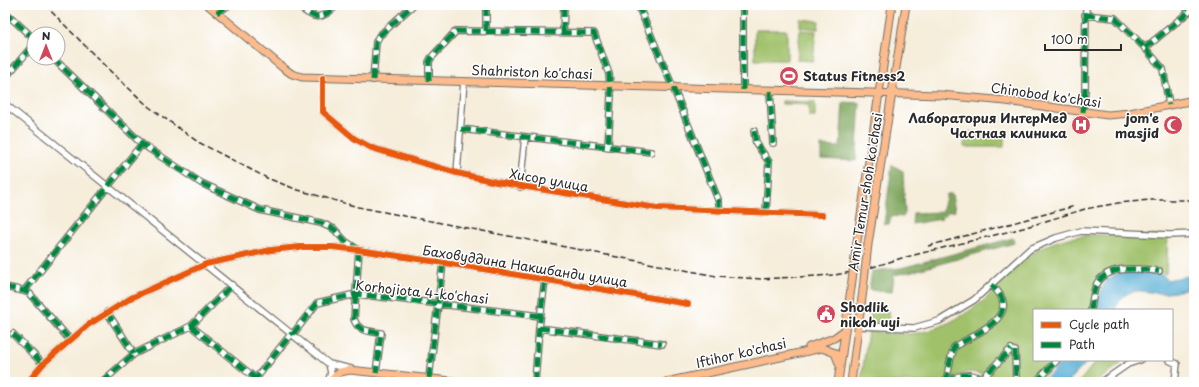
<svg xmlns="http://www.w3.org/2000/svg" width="1199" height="387" font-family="'Playpen Sans',sans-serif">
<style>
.green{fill:#a0c16a;stroke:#66764a}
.forest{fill:#80a75e;stroke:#566944}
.water{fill:#59afd5;stroke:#426d80}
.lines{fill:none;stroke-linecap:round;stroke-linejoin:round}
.minor-casing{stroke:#726f68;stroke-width:8}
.major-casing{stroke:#726f68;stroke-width:9}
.minor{stroke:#fff;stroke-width:5.5}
.major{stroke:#fbbb8c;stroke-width:7}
.rail{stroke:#2b2b2b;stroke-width:1.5;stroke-dasharray:6 3;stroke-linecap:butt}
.major-bridge-casing{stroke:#726f68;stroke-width:9;stroke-linecap:butt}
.major-bridge{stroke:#fbbb8c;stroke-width:7}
.quiet{stroke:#00873e;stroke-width:5;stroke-dasharray:10 5;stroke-linecap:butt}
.cycleway-casing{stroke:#fff;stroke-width:8}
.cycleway{stroke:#e8590c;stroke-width:6}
.labels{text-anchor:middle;stroke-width:3;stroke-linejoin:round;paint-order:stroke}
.street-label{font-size:13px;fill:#2b2b2b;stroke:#fff}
.poi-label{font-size:13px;font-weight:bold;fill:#2b2b2b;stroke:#fff;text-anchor:start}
</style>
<rect width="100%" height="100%" fill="#fff"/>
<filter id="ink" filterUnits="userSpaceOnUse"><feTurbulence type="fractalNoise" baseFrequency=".025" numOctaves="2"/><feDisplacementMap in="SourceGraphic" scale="8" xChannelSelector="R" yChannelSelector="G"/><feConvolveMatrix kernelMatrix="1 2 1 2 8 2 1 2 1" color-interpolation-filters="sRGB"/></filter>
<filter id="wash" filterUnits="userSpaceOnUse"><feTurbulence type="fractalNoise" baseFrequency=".012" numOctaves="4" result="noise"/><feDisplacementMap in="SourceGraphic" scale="16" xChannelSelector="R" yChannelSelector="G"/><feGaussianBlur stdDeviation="0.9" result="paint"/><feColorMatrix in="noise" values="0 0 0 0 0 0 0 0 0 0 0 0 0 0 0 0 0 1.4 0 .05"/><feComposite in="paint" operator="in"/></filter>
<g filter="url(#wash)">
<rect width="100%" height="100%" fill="#f6edda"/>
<path class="green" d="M800,19L819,21L818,29L800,27Z
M755,30H787V60H755Z
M800,30L816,31L813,61L797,60Z
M782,101L815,102V117H809V105L782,104Z
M965,132L1004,133V147H964Z
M1095,235L1168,236L1166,274L1161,272H1142L1127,269L1104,275L1093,310H1034V360H1060L1039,382H993L981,374L971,372L965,373L949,382H861L868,331C886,333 905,336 923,332C944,328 976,309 991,294C1003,281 1015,265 1030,255C1049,241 1072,236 1095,235Z
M871,309L888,311L889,323H870Z
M1097,360H1116L1122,363L1096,382H1079Z"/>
<path class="forest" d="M843,102L860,103L856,161L821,159V146L840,147Z
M892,165L903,171L905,213L903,217L891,216L889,224H884Z
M947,194H952L955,211L948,212L941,219L912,224L913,213L942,212Z
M1013,238L1014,243L918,270L894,275L892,292L869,290L872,271L901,268Z"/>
<path class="water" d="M1136,271L1163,275L1167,280L1194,275V286C1185,289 1175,293 1166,293C1142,294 1128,281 1115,310H1097C1101,283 1107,272 1136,271Z
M1064,360H1089L1068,382H1042Z
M965,377L977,379L982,382H953Z"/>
</g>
<g filter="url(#ink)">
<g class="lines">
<g class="minor-casing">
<path id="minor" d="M297,5C315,19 320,22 337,5
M638,5L677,97L719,202V210
M743,5V90
M5,12L34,39
M217,13L229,5
M1085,15L1115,18L1145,48L1163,69L1169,105
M486,31V5
M563,32L564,5
M1145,48L1190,11L1184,5
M53,58L142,144L201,183L260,210L321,223L334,229L345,241L357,249
M5,78L34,44
M323,78V112L355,139L372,148L457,173L496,182L657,208L822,215
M373,80L376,42L379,36L413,5
M429,81V62L431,58L456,31L594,33L609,74L611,95L608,146
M770,91L773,143
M5,104L329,364L351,369
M1083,112L1085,90L1086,5
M461,129L651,152
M754,131L756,143L769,162L766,212
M457,173L464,81
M520,187L525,137
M359,250L354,319C358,332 369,331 381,333L376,373
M5,287L24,291L29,293L70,340
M24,291L142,144
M1091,310C1092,303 1093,295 1095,288C1104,263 1139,269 1159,271
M107,312L134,354
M191,326L260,382
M858,326L914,328L939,321L974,300L1030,249L1056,238L1081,231L1170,235L1194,234
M539,328L662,344
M13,334L43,364
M293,334L317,303L356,294L540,316
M1015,351L1016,382
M1169,360L1177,364L1175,382
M429,378L443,263
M28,382L43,364L88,325L131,298L206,264L271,250L300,247H332L359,250L477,268L688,304
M102,382L134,354L191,326L232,285
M253,382L292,333
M328,382L331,373L329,364
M535,382L539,328L545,279
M946,382L950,361L954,347C974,334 1027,315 991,285
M947,382C958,375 970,372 982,379
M986,382L982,379L1011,349
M1036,382L1057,360
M1102,382L1128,364L1140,360"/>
</g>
<g class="major-casing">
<path id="major" d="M208,5L282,67L292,74L302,77L941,95L1006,101L1108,115L1130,113L1194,100
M857,242L892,5
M868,244L906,5
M809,347L834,338L845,330
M329,382L340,372L350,370L460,382
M666,382L822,348L835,353L840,366
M838,382L851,288
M851,382L863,290"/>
</g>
<use href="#minor" class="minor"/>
<use href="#major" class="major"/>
<path class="rail" d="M45,5L107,68L149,107L198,142L267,178L298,190L358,207L716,276L761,279L835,275L863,270L902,258L1023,228L1085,209L1118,203L1151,200H1194
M928,246L1075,206"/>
<g class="major-bridge-casing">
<path id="major-bridge" d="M851,288L857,242
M863,290L868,244"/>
</g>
<use href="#major-bridge" class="major-bridge"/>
<path class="quiet" d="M297,5C315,19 320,22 337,5
M638,5L677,97L719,202V210
M743,5V90
M5,12L34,39
M217,13L229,5
M1085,15L1115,18L1145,48L1163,69L1169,105
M486,31V5
M563,32L564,5
M1145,48L1190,11L1184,5
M53,58L142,144L201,183L260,210L321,223L334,229L345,241L356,248
M5,78L34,44
M373,80L376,42L379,36L413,5
M429,81V62L431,58L456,31L594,33L609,74L611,95L608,146
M770,91L773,143
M1083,112L1085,90L1086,5
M461,129L651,152
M754,131L756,143L769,162L766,212
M359,250L354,319C358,332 369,331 381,333L376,373
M5,287L24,291L29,293L70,340
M24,291L142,144
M1091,310C1092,303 1093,295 1095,288C1104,263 1139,269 1159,271
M107,312L134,354
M191,326L260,382
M539,328L662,344
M13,334L43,364
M293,334L317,303L356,294L540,316
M1015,351L1016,382
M429,378L443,263
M102,382L134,354L191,326L232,285
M253,382L292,333
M535,382L539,328L545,279
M946,382L950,361L954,347C974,334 1027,315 991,285
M947,382C958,375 970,372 982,379
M986,382L982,379L1011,349
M1036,382L1057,360"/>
<g class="cycleway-casing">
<path id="cycleway" d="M323,78V112L355,139L372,148L457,173L496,182L657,208L822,215
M28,382L43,364L88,325L131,298L206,264L271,250L300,247H332L359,250L477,268L688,304"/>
</g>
<use href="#cycleway" class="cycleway"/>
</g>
</g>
<defs>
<g id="stadium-disc" transform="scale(1)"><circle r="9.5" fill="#d1495b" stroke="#fff"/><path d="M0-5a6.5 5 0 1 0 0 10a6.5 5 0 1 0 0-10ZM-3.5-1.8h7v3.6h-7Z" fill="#fff"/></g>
<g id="hospital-disc" transform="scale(1)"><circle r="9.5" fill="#d1495b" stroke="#fff"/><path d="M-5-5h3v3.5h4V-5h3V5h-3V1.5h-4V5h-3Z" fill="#fff"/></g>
<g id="mosque-disc" transform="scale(1)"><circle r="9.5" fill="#d1495b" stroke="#fff"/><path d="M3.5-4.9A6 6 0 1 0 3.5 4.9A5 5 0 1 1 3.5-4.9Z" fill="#fff"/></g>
<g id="civic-disc" transform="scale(1)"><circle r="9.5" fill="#d1495b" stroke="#fff"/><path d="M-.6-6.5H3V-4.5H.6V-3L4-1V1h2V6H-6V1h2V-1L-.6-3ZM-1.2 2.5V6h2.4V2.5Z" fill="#fff"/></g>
</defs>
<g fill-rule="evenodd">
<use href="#stadium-disc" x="789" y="76"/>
<use href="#hospital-disc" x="1081" y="125"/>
<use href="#mosque-disc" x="1173" y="125"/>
<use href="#civic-disc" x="826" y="314"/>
</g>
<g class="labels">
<g class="street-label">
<text transform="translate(532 72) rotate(2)" y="5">Shahriston ko'chasi</text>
<text transform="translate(1046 95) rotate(8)" y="5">Chinobod ko'chasi</text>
<text transform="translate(549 180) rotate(10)" y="5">Хисор улица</text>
<text transform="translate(865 192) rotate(-81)" y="5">Amir Temur shoh ko'chasi</text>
<text transform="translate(525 266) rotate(9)" y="5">Баховуддина Накшбанди улица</text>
<text transform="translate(422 292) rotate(6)" y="5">Korhojiota 4-ko'chasi</text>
<text transform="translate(741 353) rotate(-13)" y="5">Iftihor ko'chasi</text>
</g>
<g class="poi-label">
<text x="803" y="81">Status Fitness2</text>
<text x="1067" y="123" text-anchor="end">Лаборатория ИнтерМед<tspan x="1067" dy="15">Частная клиника</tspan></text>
<text x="1159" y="123" text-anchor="end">jom'e<tspan x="1159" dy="15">masjid</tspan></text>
<text x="840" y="312">Shodlik<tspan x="840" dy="15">nikoh uyi</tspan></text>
</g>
</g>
<rect width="1199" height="387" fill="none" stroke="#fff" stroke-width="20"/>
<rect x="1033" y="309" width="140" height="52" fill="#ffffff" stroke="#aaaaaa"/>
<rect x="1041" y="322" width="20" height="6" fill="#e8590c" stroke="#aaaaaa"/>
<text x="1069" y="329" font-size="12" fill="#2b2b2b">Cycle path</text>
<rect x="1041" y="342" width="20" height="6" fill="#00873e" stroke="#aaaaaa"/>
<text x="1069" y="349" font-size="12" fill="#2b2b2b">Path</text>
<g transform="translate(46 46)"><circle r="19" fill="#ffffff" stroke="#aaaaaa"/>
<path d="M0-3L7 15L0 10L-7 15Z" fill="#d1495b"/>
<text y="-6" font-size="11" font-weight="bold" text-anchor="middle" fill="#2b2b2b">N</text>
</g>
<path d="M1045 44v6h76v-6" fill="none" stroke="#2b2b2b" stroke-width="2"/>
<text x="1051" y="44" font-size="12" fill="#2b2b2b" stroke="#ffffff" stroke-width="3" paint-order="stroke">100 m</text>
</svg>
